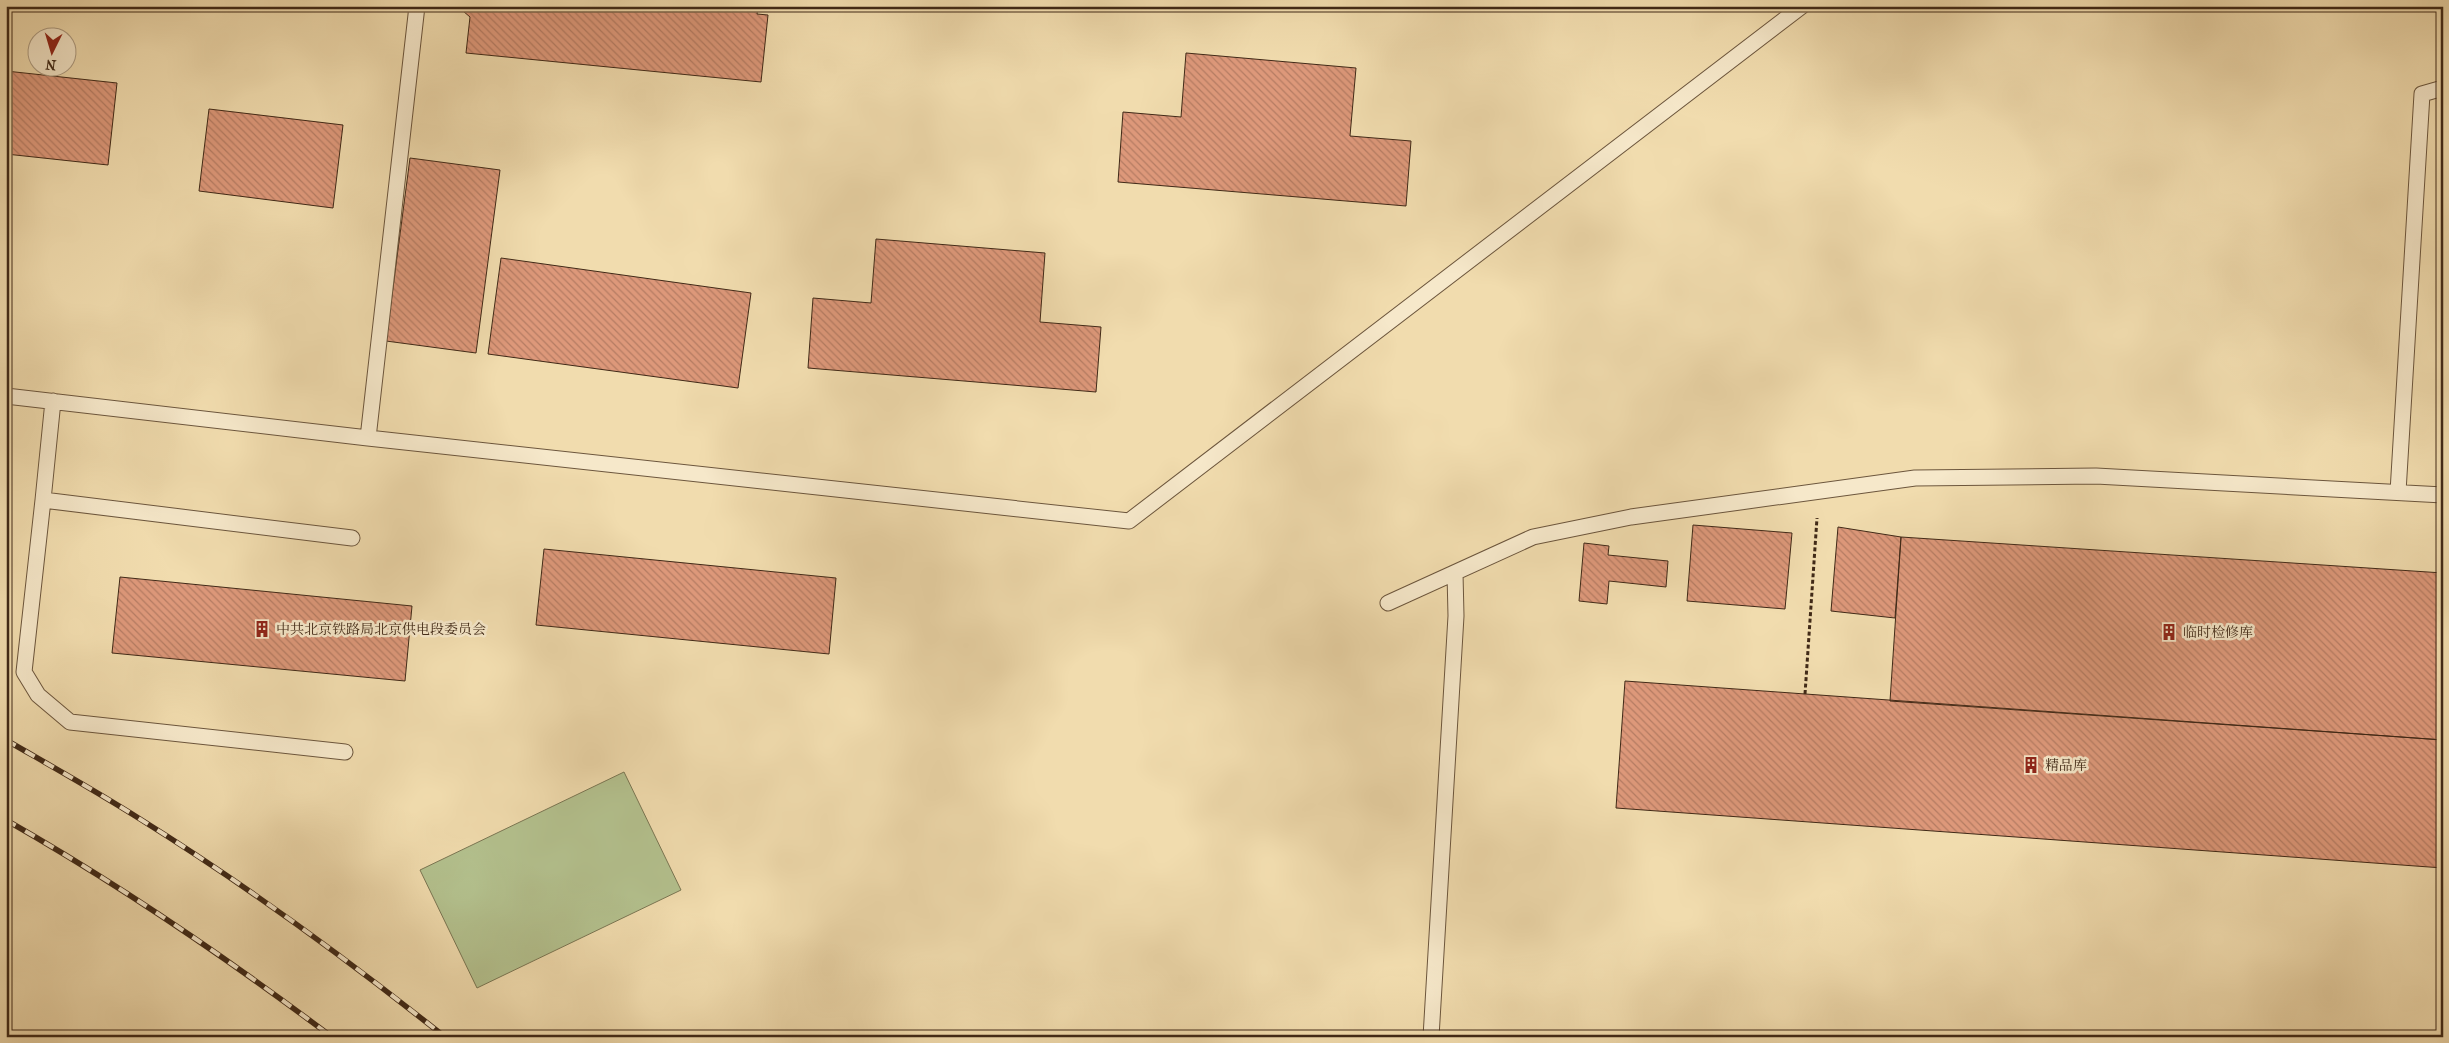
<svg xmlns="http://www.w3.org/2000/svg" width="2449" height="1043" font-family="'IM FELL French Canon','Noto Serif SC',serif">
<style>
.park{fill:#b4c28f;stroke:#7a7653}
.building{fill:url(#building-back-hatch);stroke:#402917}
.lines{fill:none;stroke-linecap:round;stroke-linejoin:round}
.lane-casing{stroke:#6c563d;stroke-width:17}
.path{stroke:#402917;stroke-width:3;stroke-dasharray:4 2.5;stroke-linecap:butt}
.lane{stroke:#f6e8ca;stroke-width:15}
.rail-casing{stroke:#402917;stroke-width:5.5}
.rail{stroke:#f6e8ca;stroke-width:4;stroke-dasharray:11;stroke-linecap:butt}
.labels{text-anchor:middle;stroke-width:5;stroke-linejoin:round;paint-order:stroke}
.poi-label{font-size:14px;fill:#402917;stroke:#f6e8ca;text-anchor:start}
</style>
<defs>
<pattern id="building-back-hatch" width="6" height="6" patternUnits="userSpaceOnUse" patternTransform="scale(1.25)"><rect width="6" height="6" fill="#dd987a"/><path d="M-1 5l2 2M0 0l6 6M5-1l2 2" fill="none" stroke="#b57c63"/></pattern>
</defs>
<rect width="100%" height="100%" fill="#f1dcae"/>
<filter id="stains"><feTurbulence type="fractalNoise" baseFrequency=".004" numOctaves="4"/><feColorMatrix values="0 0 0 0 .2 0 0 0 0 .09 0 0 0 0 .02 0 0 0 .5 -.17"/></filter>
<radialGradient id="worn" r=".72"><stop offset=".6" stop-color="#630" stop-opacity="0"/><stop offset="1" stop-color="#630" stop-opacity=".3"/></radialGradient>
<path class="park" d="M624,772L681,890L477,988L420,870Z"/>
<path class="building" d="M464,6H758L757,14L768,15L761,82L466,53L470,17L463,11Z
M1186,53L1356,68L1350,136L1411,141L1406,206L1118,182L1123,112L1181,117Z
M6,71L117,83L108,165L6,154Z
M209,109L343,125L333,208L199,191Z
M410,158L500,170L476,353L386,341Z
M876,239L1045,253L1040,322L1101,327L1096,392L808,368L813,298L871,303Z
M501,258L751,293L738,388L488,354Z
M6,453L10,454L6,488Z
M1693,525L1792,533L1785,609L1687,601Z
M1838,527L1901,537L1895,618L1831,611Z
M1901,537L2443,573V740L1890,701Z
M1584,543L1609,546L1608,555L1668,561L1666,587L1609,581L1607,604L1579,601Z
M544,549L836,578L829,654L536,625Z
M120,577L412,606L405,681L112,653Z
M1625,681L2443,740V868L1616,808Z"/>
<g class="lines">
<g class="lane-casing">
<path id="lane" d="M6,396L368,438L1129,521L1802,6
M53,401L43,500L352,538
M368,438L417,6
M2398,492L2422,94L2443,88
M43,500L24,672L38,695L70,722L345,752
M1388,603L1533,537L1631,517L1915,478L2096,476L2443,495
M1431,1037L1456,616L1455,573"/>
</g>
<path class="path" d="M1805,694L1817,518"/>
<use href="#lane" class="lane"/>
<g class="rail-casing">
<path id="rail" d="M6,740C51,766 96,791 140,819C246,885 347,959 445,1037
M6,820C120,885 227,958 332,1037"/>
</g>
<use href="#rail" class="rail"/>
</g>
<defs>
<g id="building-bare" transform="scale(1.35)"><path d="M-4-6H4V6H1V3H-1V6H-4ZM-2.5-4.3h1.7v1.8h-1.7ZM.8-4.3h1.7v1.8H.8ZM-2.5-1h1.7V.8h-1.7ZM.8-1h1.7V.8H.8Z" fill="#8f2418" stroke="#f6e8ca" stroke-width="2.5" paint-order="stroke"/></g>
</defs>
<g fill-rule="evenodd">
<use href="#building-bare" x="262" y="629"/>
<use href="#building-bare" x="2169" y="632"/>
<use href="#building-bare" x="2031" y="765"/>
</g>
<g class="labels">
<g class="poi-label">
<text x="276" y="634">中共北京铁路局北京供电段委员会</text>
<text x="2183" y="637">临时检修库</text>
<text x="2045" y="770">精品库</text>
</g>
</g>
<rect width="2449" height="1043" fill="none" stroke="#f1dcae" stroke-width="25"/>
<rect x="8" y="8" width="2434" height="1028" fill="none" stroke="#402917" stroke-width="2.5"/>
<rect x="12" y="12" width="2424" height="1018" fill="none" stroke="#402917"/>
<g transform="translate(52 52) rotate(185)"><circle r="24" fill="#f6e8ca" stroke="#ad9c82"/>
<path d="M0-4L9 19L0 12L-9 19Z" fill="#8f2418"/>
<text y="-8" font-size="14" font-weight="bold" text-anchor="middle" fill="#402917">N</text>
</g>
<rect width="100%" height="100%" filter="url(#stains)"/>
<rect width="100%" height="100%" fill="url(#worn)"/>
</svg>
